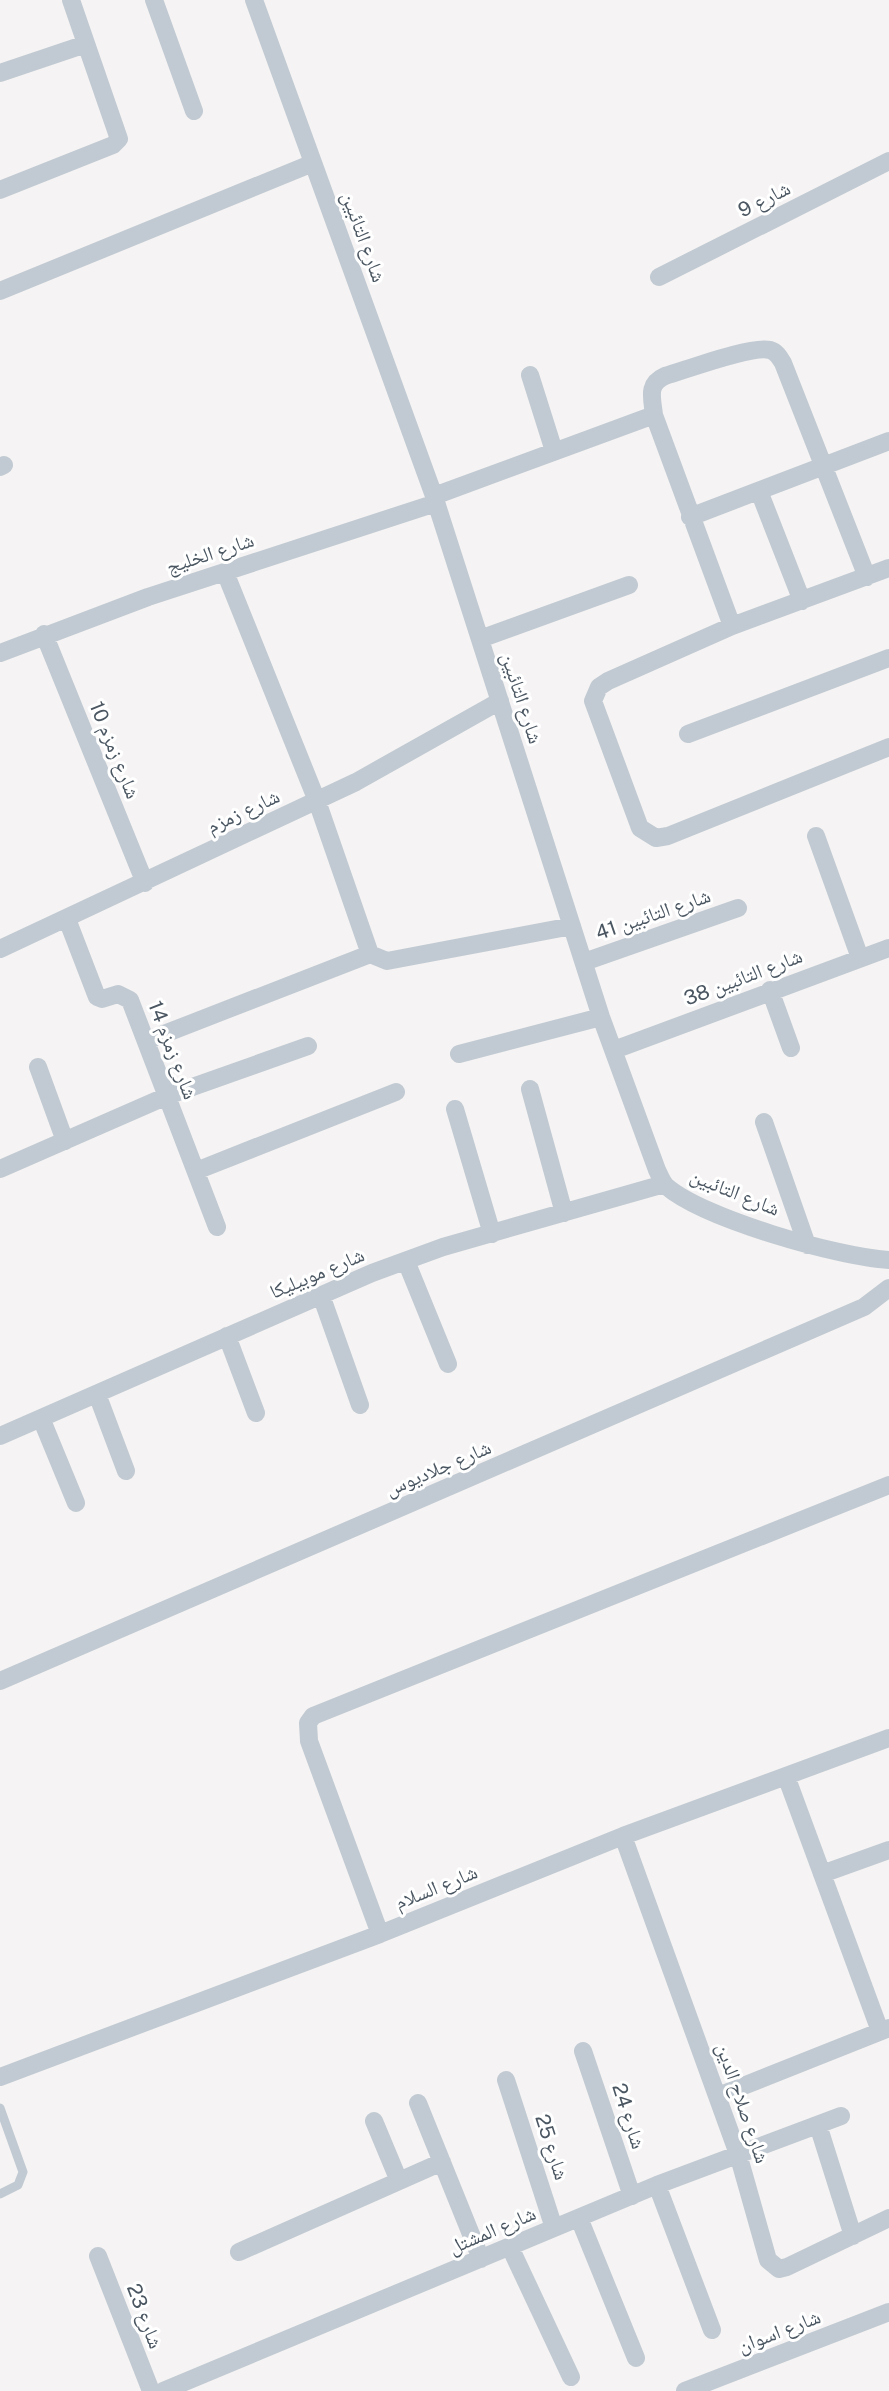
<svg xmlns="http://www.w3.org/2000/svg" width="889" height="2391" font-family="'Public Sans','Noto Naskh Arabic',sans-serif">
<style>
.lines{fill:none;stroke-linecap:round;stroke-linejoin:round}
.service{stroke:#c1cad2;stroke-width:9}
.minor{stroke:#c1cad2;stroke-width:18}
.labels{text-anchor:middle;stroke-width:6;stroke-linejoin:round;paint-order:stroke}
.street-label{font-size:20px;fill:#4a5661;stroke:#fff}
</style>
<rect width="100%" height="100%" fill="#f5f3f3"/>
<g class="lines">
<path class="service" d="M0,2108L23,2172L18,2185L0,2194"/>
<path class="minor" d="M154,0L194,111
M254,0L434,496L601,1017L657,1170C660,1176 662,1182 666,1186C704,1219 838,1257 889,1260
M0,73L86,44
M0,190L113,145L119,139L71,0
M659,277L889,161
M0,291L313,163
M530,375L554,451
M0,467L4,465
M759,491L802,601
M434,496L654,415
M690,517L889,441
M889,568L732,626L608,681L599,687L593,701L640,828L656,838L668,836L889,747
M225,572L317,801L370,954L387,961L572,926
M732,626L654,415C652,397 647,384 665,376C686,370 752,345 770,350C777,352 780,358 783,363L867,577
M44,634L145,883
M480,639L629,585
M0,653L148,597L436,503
M688,734L889,658
M816,836L860,958
M67,919L97,997L102,999L118,994L130,1000L217,1227
M0,949L356,782L500,701
M584,962L738,908
M770,990L791,1048
M146,1041L370,954
M614,1050L889,948
M459,1054L601,1017
M38,1067L65,1141
M530,1089L564,1213
M455,1109L492,1234
M764,1122L807,1245
M0,1169L167,1096L308,1046
M196,1171L396,1092
M406,1261L448,1364
M321,1295L360,1405
M227,1336L256,1413
M97,1394L126,1471
M41,1418L76,1503
M0,1436L372,1273L443,1247L664,1184
M0,1681L864,1307L889,1288
M786,1776L880,2031
M623,1836L738,2154L768,2260L779,2269L787,2267L889,2218
M822,1874L889,1850
M380,1934L309,1741L308,1723L313,1716L889,1485
M583,2051L632,2196
M0,2077L380,1934L623,1836L889,1738
M506,2080L554,2228
M718,2096L889,2028
M418,2103L481,2259
M374,2121L399,2181
M818,2125L853,2236
M657,2185L712,2330
M579,2218L636,2358
M510,2247L571,2377
M239,2252L442,2162
M98,2256L151,2391
M163,2391L657,2185L841,2116
M685,2391L889,2312"/>
</g>
<g class="labels">
<g class="street-label">
<text transform="translate(764 199) rotate(-27)" y="7">شارع 9</text>
<text transform="translate(364 237) rotate(70)" y="7">شارع التائبين</text>
<text transform="translate(210 553) rotate(-18)" y="7">شارع الخليج</text>
<text transform="translate(522 698) rotate(72)" y="7">شارع التائبين</text>
<text transform="translate(115 750) rotate(68)" y="7">شارع زمزم 10</text>
<text transform="translate(243 811) rotate(-25)" y="7">شارع زمزم</text>
<text transform="translate(653 914) rotate(-19)" y="7">شارع التائبين 41</text>
<text transform="translate(743 977) rotate(-21)" y="7">شارع التائبين 38</text>
<text transform="translate(173 1050) rotate(69)" y="7">شارع زمزم 14</text>
<text transform="translate(735 1192) rotate(22)" y="7">شارع التائبين</text>
<text transform="translate(317 1273) rotate(-23)" y="7">شارع موبيليكا</text>
<text transform="translate(438 1468) rotate(-23)" y="7">شارع جلاديوس</text>
<text transform="translate(436 1887) rotate(-22)" y="7">شارع السلام</text>
<text transform="translate(743 2103) rotate(71)" y="7">شارع صلاح الدين</text>
<text transform="translate(629 2116) rotate(72)" y="7">شارع 24</text>
<text transform="translate(552 2147) rotate(72)" y="7">شارع 25</text>
<text transform="translate(492 2230) rotate(-23)" y="7">شارع المشتل</text>
<text transform="translate(145 2316) rotate(69)" y="7">شارع 23</text>
<text transform="translate(779 2331) rotate(-21)" y="7">شارع اسوان</text>
</g>
</g>
</svg>
